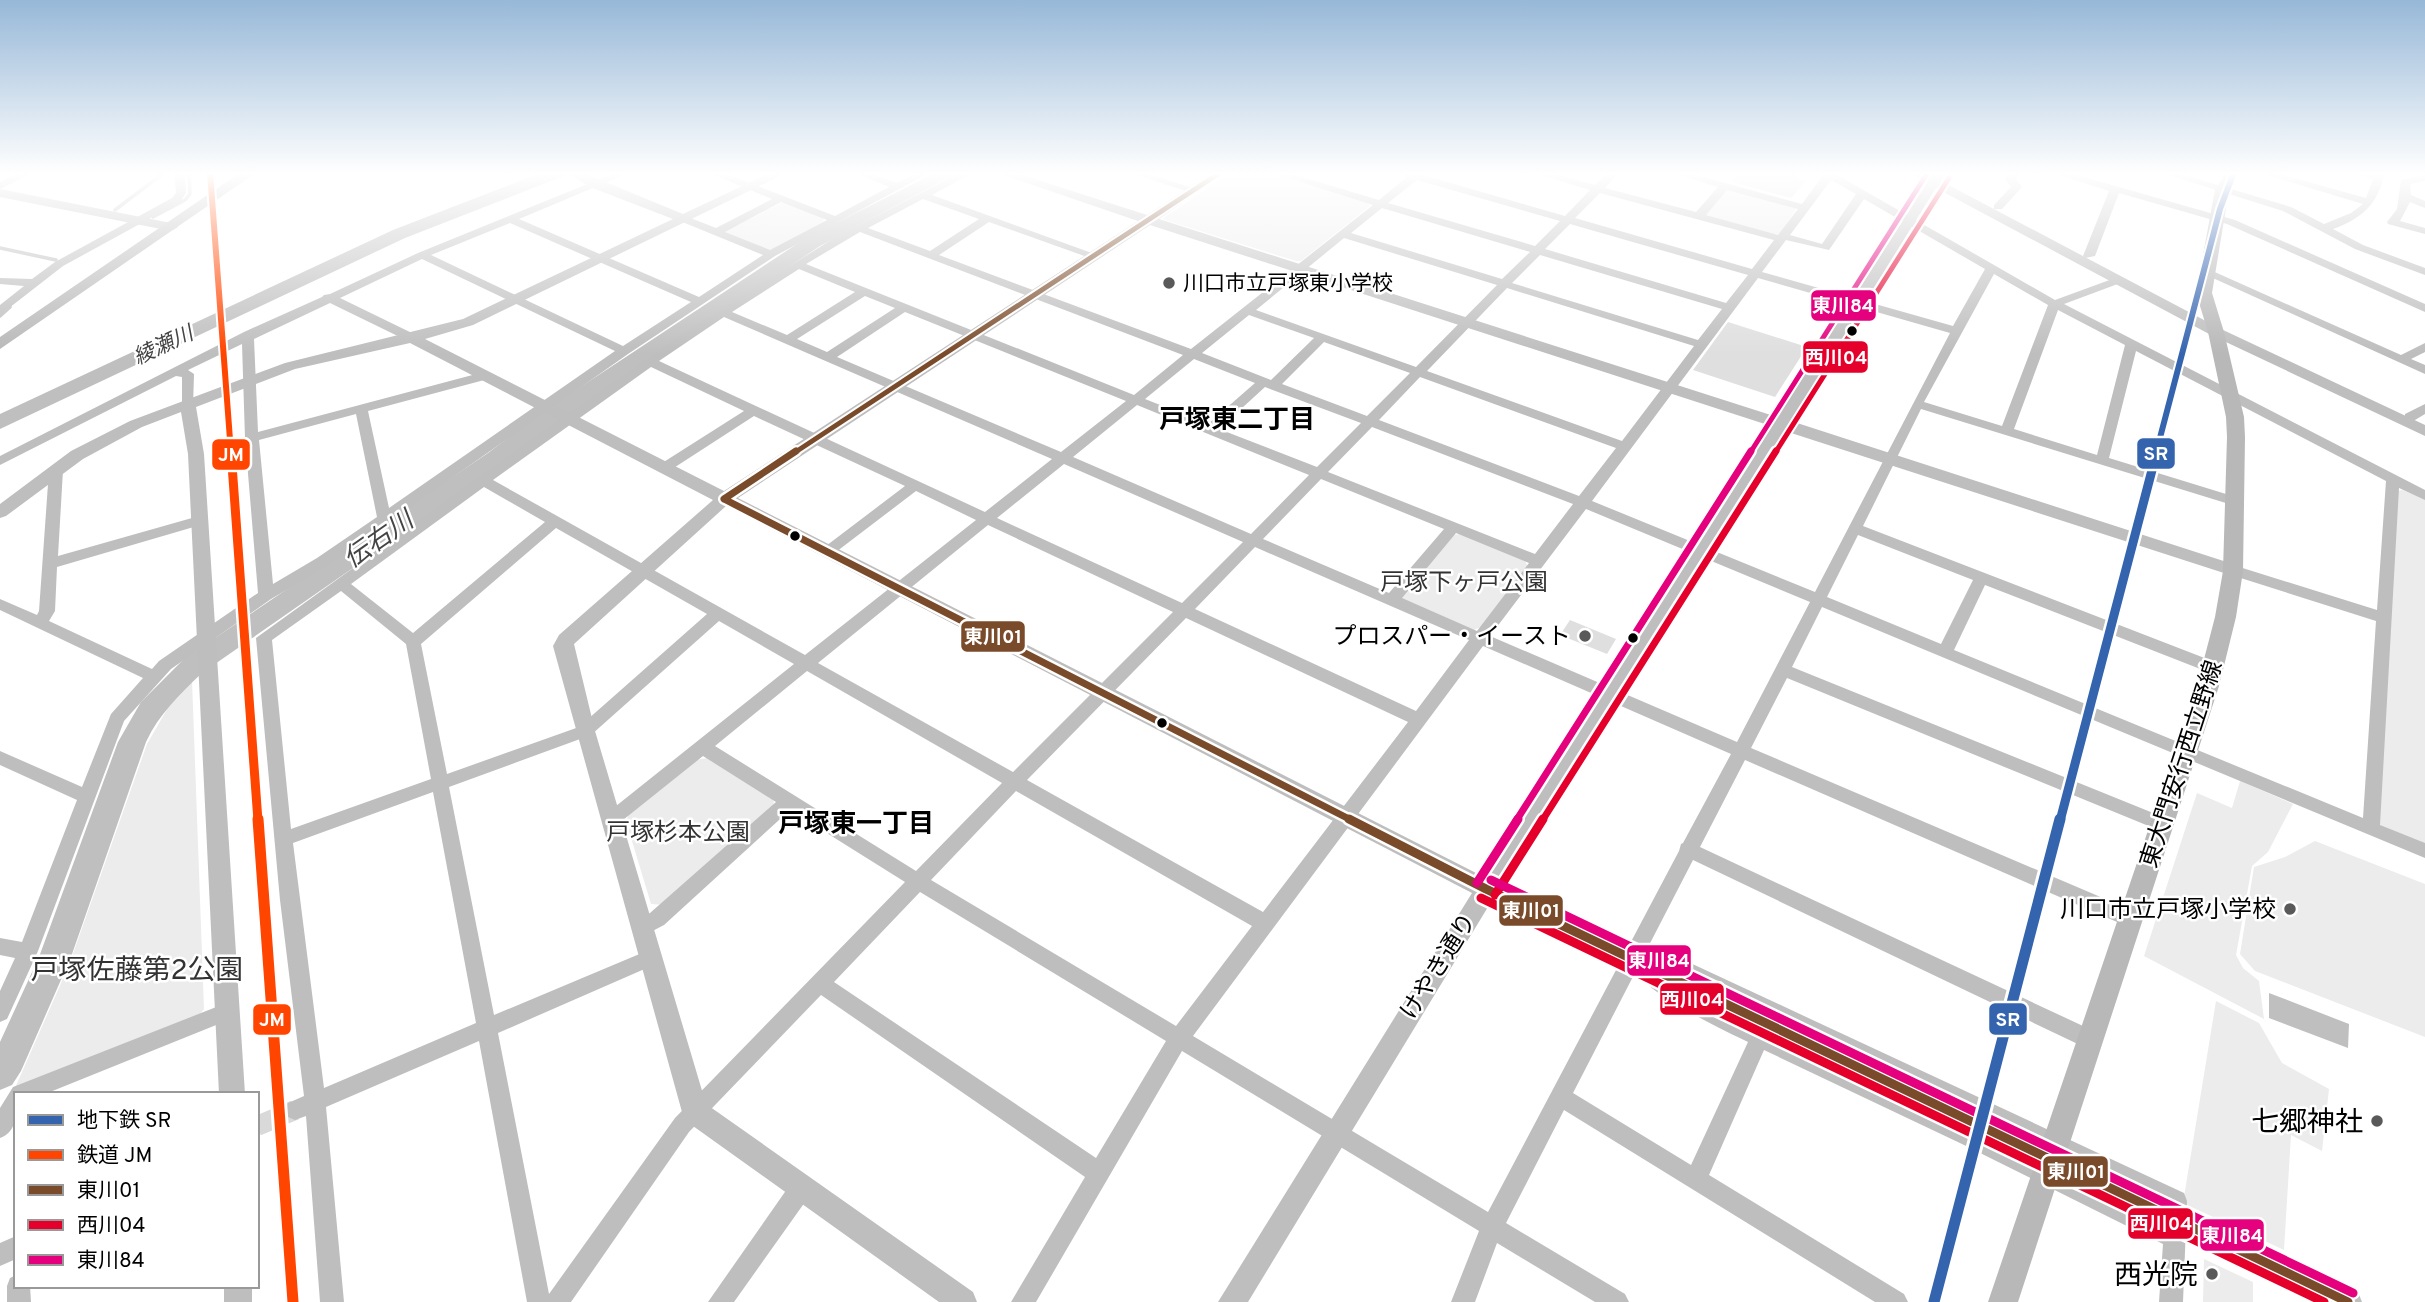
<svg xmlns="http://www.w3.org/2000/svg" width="2425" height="1302" font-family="Overpass,'Noto Sans JP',sans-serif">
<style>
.green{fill:#ececec}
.water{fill:#bfbfbf}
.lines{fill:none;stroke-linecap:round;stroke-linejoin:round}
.stream-far1{stroke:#bfbfbf;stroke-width:3.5}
.stream{stroke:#bfbfbf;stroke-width:5}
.river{fill:#bfbfbf;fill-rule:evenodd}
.building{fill:#dfdfdf}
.minor-tunnel{stroke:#d9d9d9;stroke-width:20;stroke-dasharray:20 10;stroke-linecap:butt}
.minor{fill:#bebebe;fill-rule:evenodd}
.tertiary{fill:#bebebe;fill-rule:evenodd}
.secondary{fill:#b8b8b8;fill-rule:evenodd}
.tertiary-bridge{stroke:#bebebe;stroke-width:24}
.bus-1-far2-casing{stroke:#fff;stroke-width:9}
.bus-1-far1-casing{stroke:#fff;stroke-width:12}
.bus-1-casing{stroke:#fff;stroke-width:14}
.bus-2-far2-casing{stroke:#fff;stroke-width:9}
.bus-2-far1-casing{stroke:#fff;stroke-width:12}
.bus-2-casing{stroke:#fff;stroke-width:14}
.bus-3-far2-casing{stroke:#fff;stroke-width:9}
.bus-3-far1-casing{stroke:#fff;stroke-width:12}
.bus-3-casing{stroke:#fff;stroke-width:14}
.bus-1-far2{stroke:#7a4b2a;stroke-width:5}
.bus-1-far1{stroke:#7a4b2a;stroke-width:7}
.bus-1{stroke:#7a4b2a;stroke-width:9}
.bus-2-far2{stroke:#e4002b;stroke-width:5}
.bus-2-far1{stroke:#e4002b;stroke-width:7}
.bus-2{stroke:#e4002b;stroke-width:9}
.bus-3-far2{stroke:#e5007d;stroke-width:5}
.bus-3-far1{stroke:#e5007d;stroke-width:7}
.bus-3{stroke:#e5007d;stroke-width:9}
.rail-1-far2-casing{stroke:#fff;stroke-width:10}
.rail-1-far1-casing{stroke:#fff;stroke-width:14}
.rail-1-casing{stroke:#fff;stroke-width:17}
.rail-1-far2{stroke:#ff4500;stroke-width:6}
.rail-1-far1{stroke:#ff4500;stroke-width:9}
.rail-1{stroke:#ff4500;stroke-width:11}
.metro-1-far2-casing{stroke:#fff;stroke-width:10}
.metro-1-far1-casing{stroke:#fff;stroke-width:14}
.metro-1-casing{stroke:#fff;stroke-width:17}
.metro-1-far2{stroke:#3564af;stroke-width:6}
.metro-1-far1{stroke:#3564af;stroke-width:9}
.metro-1{stroke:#3564af;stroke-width:11}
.poi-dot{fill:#595959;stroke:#fff;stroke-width:2.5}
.bus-dot{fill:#000;stroke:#fff;stroke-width:2.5}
.labels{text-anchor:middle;stroke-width:5;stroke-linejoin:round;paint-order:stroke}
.far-poi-label{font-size:21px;fill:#000;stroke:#fff;text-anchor:start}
.far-water-label{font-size:21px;font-style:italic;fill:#444;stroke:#fff}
.park-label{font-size:24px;fill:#333;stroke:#fff}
.poi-label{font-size:24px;fill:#000;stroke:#fff;text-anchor:end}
.street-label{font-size:24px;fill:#000;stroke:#fff}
.neighbourhood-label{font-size:26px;font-weight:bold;fill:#000;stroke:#fff}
.water-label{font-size:26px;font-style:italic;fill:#444;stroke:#fff}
.near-park-label{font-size:28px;fill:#333;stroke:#fff}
.near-poi-label{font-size:28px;fill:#000;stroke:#fff;text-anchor:end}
.line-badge{stroke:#fff;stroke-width:2.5}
.badge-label{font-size:19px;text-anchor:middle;font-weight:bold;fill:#fff}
</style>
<rect width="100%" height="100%" fill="#fff"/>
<path class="green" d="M1231,172H1267L1367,202L1370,206L1301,261H1296L1162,219Z
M1730,189L1797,208L1780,234L1774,235L1704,214L1725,190Z
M783,202L823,218L824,221L776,249L768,250L724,232Z
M2402,490L2425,499V849L2385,831L2377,823L2397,491Z
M1461,534L1525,561L1528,567L1481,627L1471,631L1404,602L1400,596L1450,535Z
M192,680L204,1009L197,1018L15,1088L69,965L147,744L169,706Z
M707,758L774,798L773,808L665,905L651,904L626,821L629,814L696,760Z
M2240,781L2293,804L2268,852L2252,866L2236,955L2243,968L2259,981L2264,1019L2144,956L2197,793L2232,808Z
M2315,841L2425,884V1037L2255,971L2240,954L2254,867L2285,857Z
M2216,1001L2259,1023L2282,1063L2329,1089L2322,1151L2291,1135L2284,1250L2183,1203Z
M2204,1259L2253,1282V1302H2203Z"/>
<path class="water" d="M2269,993L2349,1024L2348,1048L2269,1018Z"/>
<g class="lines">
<path class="stream-far1" d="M149,172L161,174
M115,210L165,172
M153,217L185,200L190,194L189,172
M0,248L56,260
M0,316L10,307"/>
<path class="stream" d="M55,957L67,955"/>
<path class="river" d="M543,172H567L564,176L405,238L0,429V414L393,230Z
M937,172H959L820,246L551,427L504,463L202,673C180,694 159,714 146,742L71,957L21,1071L12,1085L0,1090V1042L39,957L118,742L141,702L184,659L488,453L535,417L806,238Z"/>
</g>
<path class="building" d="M1740,172H1793L1800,180L1806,181L1791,198L1732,182Z
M1728,322L1807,347L1775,397L1693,370Z
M1570,620L1616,639L1607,654L1560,635Z"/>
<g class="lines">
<path class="minor-tunnel" d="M257,1126L295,1110"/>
<path class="minor" d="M21,172H34L0,189V182Z
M174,172H184L186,193L180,202L63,266L0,315V305L24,286L0,284V278L32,279L55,262L172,198L176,193Z
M617,172H631L519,219L699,297L763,255L680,221V217H688L716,228L772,199L707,172H721L835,216L889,187L853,172H867L897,183L918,172H931L775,256L628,354L327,566L271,599L171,669L124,721L38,951L7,1019L0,1022V991L15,958L0,955V938L22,942L77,800L0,765V751L82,787L111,714L143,678L0,610V599L37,615L39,611L49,470L56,466L63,470L58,556L199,516L206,521L204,524L57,567L55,611L49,621L152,669L159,661L258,593L245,438L242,344L188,370L194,374L193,407H183L182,404V377L176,376L0,465V456L244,332L322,297L324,295L330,294L418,253ZM781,202L827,220L770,250L725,232ZM510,223L691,302L623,346L431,255ZM422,259L615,351L389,508L368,411L488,379V373H480L258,432L254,339L330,303L408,341H416V335L340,298ZM356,414L377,517L317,558L273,584L259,440Z
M961,172H974L932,195L1100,256L1090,258L989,222L939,255L1191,349L1373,205L1269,172H1285L1379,200L1407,177L1403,174L1404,172H1425L1423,175L1565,216L1590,190L1531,172H1547L1595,185L1608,172H1619L1605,188L1696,212L1718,187L1669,172H1685L1802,204L1823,175L1820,172H1832L2055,300L2115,278H2123V282L2064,304L2425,490V500L2399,488L2380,825L2425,843V858L1822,607L1792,667L2168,819L2171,824L2168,829L2162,831L2156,829L1787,678L1751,748L2138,913L2140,919L2138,925L2131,927L2124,925L1745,760L1700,847L2098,1033L2101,1040L2098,1047L2091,1049L2084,1047L1693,860L1645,953L1686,961L2184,1193L2187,1201L2183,1302H2159L2163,1244L1962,1144L1764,1050L1709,1175L1904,1294L1908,1302H1875L1564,1110L1506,1223L1625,1294L1629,1302H1595L1497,1243L1475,1302H1451L1479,1231L1182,1051L1036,1302H1011L1085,1177L821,995L689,1132L571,1302H527L479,1041L326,1107L344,1302H320L306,1116L295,1120L288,1117L285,1110L288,1103L304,1096L280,900L256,638L543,431L687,331L834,238ZM1417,180L1560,221L1535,246L1388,203ZM1831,180L1856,194L1822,244L1790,235ZM1727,190L1798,209L1778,235L1706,215ZM1600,193L1774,240L1752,269L1575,218ZM923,199L979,219L930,251L868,228ZM1864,199L1985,269L1953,326L1762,272L1786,240L1829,250ZM1382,208L1530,252L1502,279L1351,233ZM1570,224L1748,275L1726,303L1545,249ZM860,232L1183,355L1134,395L806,264ZM1344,238L1497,285L1416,367L1256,310ZM1540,255L1722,309L1698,340L1512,283ZM799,269L855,292L787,335L732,312ZM1994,274L2048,305L2002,426L1924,402ZM1758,278L1950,333L1815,592L1592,501ZM1507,288L1694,346L1622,441L1427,371ZM865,296L895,308L827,352L797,339ZM2058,310L2125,345L2097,455L2014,429ZM905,312L1126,401L1061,452L837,357ZM1249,315L1314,338L1271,380L1202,353ZM724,317L1052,459L985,512L659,361ZM1324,342L1410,373L1367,416L1282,384ZM2136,351L2386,481L2377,610L2233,565L2226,570L2228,574L2376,621L2363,818L1954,650L1985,585L2208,672H2220L2222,668L2220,664L1863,526L1921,409L2229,504H2239L2241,501L2239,498L2109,458ZM1194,359L1255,383L1208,424L1145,399ZM651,367L744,411L659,465L657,468L659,471H669L754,416L905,486L822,549L820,552L822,555H832L916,491L976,520L805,655L493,480ZM1420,377L1616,448L1579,496L1379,420ZM1265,387L1361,423L1317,467L1219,429ZM1137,405L1309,475L1251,534L1073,457ZM1372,427L1573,504L1535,554L1328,472ZM1064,464L1243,542L1182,603L997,518ZM1321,479L1444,529L1389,593L1263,539ZM484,487L545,522L413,633L351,584ZM1586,509L1810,602L1737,742L1490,636ZM988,525L1173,612L1013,772L818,663ZM556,528L707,614L579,727L447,774L421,644ZM1456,533L1529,563L1477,631L1402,598ZM1858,535L1973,580L1941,644L1827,597ZM1255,547L1469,640L1416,711L1195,609ZM341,591L406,644L431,779L291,829L272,640ZM1186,618L1408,722L1263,912L1027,780ZM719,621L794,664L606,814L603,819L606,824L612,826L618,824L703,756L776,802L650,913L634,923L632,929L634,935L641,937L664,925L790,810L905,882L675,1118L549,1294L498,1033L656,964L659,958L656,952L649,950L494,1015L449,787L591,735ZM1483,646L1731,754L1683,843L1681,844L1679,851L1488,1212L1193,1036ZM807,671L1002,783L916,871L715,746ZM1016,791L1252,926L1176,1026L931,880ZM433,792L476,1023L324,1088L293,843ZM920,892L1166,1041L1096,1158L834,982ZM1639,965L1636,971C1647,994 1723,1030 1748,1042L1691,1165L1573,1093ZM1663,973L1676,975L2165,1207L2164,1221C2062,1170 1960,1121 1857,1072C1791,1041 1722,1016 1663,973Z
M1128,172H1143L1198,190L1189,192Z
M2008,172H2020L2016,179L2022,187L2002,209H1994V205L2011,187L2005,179L2009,174Z
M2050,172H2066L2235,220L2425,304V312L2227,224L2119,193L2095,256L2085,258L2083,256L2109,191Z
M2159,172H2174L2291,207L2324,224L2351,213L2363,204L2257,172H2273L2366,198L2373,179L2351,172H2385C2378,204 2363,218 2333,229L2363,245L2425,268V275L2355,249L2283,211Z
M2425,175V181L2410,184L2411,195L2425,201V208L2410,202L2400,221L2425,228V234L2388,224L2387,222L2397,209L2401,180Z
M2208,269L2401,355L2425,343V352L2411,359L2425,365V374L2204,274V270Z
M2425,404V414L2415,420H2405V414Z
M229,1002L236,1005L239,1011L236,1017L45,1094H16C16,1111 19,1131 0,1138V1108L13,1087Z
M802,1176L810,1179L813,1187L810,1195L734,1302H708L794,1179Z
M16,1236V1259L0,1266V1243Z
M16,1275V1286H30L31,1302H7V1286L10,1278Z"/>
<path class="tertiary" d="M566,172H581L683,214L772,172H788L473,325L425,339L724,491L1138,221L995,172H1013L1147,215L1213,172H1227L1159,219L1777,417L1927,183L1909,172H1924L1931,176L1934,172H1946L1941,181L2221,329L2425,425V436L2211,335L1936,188L1791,421L2239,566L2242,570L2239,574H2227L1785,431L1501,886L1888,1069L1892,1077L1888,1085L1879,1089L1870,1085L1491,902L1248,1302H1218L1472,893L726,506L574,644L595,731L706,1104L973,1292L977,1302H939L686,1121L682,1112L553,646L559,635L713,500L410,343L295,369L196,407L204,454L245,1094H219L188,454L181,412L142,427L83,459L6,516L0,518V504L71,451L130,421L285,363L463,319L673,219L590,187ZM1150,225L1771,426L1482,876L738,498Z
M0,189L171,223L178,227L171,231L0,197Z
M2213,1223L2358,1292L2362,1302H2317L2203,1247L2199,1237L2203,1227Z
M224,1286H252V1302H224Z"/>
<path class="secondary" d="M241,172H257L0,349V337Z
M2226,172H2240L2229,190L2212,293L2224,332L2244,417L2245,437L2243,571L2236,617L2219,686L2018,1302H1988L2197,686L2215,617L2223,571L2227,437L2226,417L2208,332L2196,293L2215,190Z"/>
<path class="tertiary-bridge" d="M1879,1077L2213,1237"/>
<g class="bus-1-far2-casing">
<path id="bus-1-far2" d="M794,453L1221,172"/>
</g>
<g class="bus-1-far1-casing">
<path id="bus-1-far1" d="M724,499L1353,821
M724,499L796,451"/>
</g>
<g class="bus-1-casing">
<path id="bus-1" d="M1349,819L1486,889L2348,1302"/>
</g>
<g class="bus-2-far2-casing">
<path id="bus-2-far2" d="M1775,453L1949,178"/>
</g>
<g class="bus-2-far1-casing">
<path id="bus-2-far1" d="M1542,821L1776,451"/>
</g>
<g class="bus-2-casing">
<path id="bus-2" d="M1495,895L1543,819
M1481,898L2324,1302"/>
</g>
<g class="bus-3-far2-casing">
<path id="bus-3-far2" d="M1750,453L1928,172"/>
</g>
<g class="bus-3-far1-casing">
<path id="bus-3-far1" d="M1516,821L1751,451"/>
</g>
<g class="bus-3-casing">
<path id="bus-3" d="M1491,880L2353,1293
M1477,883L1518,819"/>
</g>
<use href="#bus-1-far2" class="bus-1-far2"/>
<use href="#bus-1-far1" class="bus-1-far1"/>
<use href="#bus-1" class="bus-1"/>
<use href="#bus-2-far2" class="bus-2-far2"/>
<use href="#bus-2-far1" class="bus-2-far1"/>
<use href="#bus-2" class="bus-2"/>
<use href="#bus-3-far2" class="bus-3-far2"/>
<use href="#bus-3-far1" class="bus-3-far1"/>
<use href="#bus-3" class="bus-3"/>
<g class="rail-1-far2-casing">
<path id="rail-1-far2" d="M210,172L231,453"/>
</g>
<g class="rail-1-far1-casing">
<path id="rail-1-far1" d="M231,451L258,821"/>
</g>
<g class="rail-1-casing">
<path id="rail-1" d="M258,819L293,1302"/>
</g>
<use href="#rail-1-far2" class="rail-1-far2"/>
<use href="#rail-1-far1" class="rail-1-far1"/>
<use href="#rail-1" class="rail-1"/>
<g class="metro-1-far2-casing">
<path id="metro-1-far2" d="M2156,453L2220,209L2234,172"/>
</g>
<g class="metro-1-far1-casing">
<path id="metro-1-far1" d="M2060,821L2157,451"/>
</g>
<g class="metro-1-casing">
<path id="metro-1" d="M1934,1302L2060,819"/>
</g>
<use href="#metro-1-far2" class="metro-1-far2"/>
<use href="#metro-1-far1" class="metro-1-far1"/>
<use href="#metro-1" class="metro-1"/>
</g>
<linearGradient id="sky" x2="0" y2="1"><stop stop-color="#97b8d8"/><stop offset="0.49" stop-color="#fff"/><stop offset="1" stop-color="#fff" stop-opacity="0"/></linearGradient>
<rect width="2425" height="354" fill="url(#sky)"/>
<g class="poi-dot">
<circle cx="1169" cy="283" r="7"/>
<circle cx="1585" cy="636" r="7"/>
<circle cx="2290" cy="909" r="7"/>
<circle cx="2377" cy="1121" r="7"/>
<circle cx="2212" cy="1274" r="7"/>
</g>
<g class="bus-dot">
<circle cx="1852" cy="331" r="6"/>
<circle cx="795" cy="536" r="6"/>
<circle cx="1633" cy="638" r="6"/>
<circle cx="1162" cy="723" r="6"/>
</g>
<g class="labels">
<g class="far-poi-label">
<text x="1183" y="290">川口市立戸塚東小学校</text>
</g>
<g class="far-water-label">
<text transform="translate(163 345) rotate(-25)" y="7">綾瀬川</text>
</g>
<g class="park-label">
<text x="1464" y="590">戸塚下ヶ戸公園</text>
<text x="678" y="840">戸塚杉本公園</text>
</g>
<g class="poi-label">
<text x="1571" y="644">プロスパー・イースト</text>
<text x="2276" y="917">川口市立戸塚小学校</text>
</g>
<g class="street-label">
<text transform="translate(2181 764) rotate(-72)" y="8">東大門安行西立野線</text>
<text transform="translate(1438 966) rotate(-58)" y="8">けやき通り</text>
</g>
<g class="neighbourhood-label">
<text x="1237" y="428">戸塚東二丁目</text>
<text x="856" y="832">戸塚東一丁目</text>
</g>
<g class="water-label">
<text transform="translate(378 539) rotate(-35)" y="9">伝右川</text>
</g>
<g class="near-park-label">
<text x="137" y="979">戸塚佐藤第2公園</text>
</g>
<g class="near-poi-label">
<text x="2363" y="1131">七郷神社</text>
<text x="2198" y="1284">西光院</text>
</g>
</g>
<g class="line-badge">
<rect x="1810" y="289" width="67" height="33" rx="7" fill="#e5007d"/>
<rect x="1802" y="340" width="67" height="34" rx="7" fill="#e4002b"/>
<rect x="2136" y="437" width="40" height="33" rx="7" fill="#3564af"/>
<rect x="211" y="438" width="40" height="33" rx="7" fill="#ff4500"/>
<rect x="960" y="620" width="66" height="33" rx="7" fill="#7a4b2a"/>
<rect x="1498" y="894" width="66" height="33" rx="7" fill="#7a4b2a"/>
<rect x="1626" y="944" width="66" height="33" rx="7" fill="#e5007d"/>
<rect x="1659" y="982" width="66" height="34" rx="7" fill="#e4002b"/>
<rect x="1988" y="1002" width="40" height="34" rx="7" fill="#3564af"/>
<rect x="252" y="1003" width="40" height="33" rx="7" fill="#ff4500"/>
<rect x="2042" y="1155" width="67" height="33" rx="7" fill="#7a4b2a"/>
<rect x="2127" y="1207" width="67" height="33" rx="7" fill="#e4002b"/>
<rect x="2199" y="1218" width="66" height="34" rx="7" fill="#e5007d"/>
</g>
<g class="badge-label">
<text x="1843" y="312">東川84</text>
<text x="1836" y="364">西川04</text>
<text x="2156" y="460">SR</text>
<text x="231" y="461">JM</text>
<text x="993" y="643">東川01</text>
<text x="1531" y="917">東川01</text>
<text x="1659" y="967">東川84</text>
<text x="1692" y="1006">西川04</text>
<text x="2008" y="1026">SR</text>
<text x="272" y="1026">JM</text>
<text x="2076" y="1178">東川01</text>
<text x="2161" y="1230">西川04</text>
<text x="2232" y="1242">東川84</text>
</g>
<rect x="14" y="1092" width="245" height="196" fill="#ffffff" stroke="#999999" stroke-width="2"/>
<rect x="28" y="1115" width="35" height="10" fill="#3564af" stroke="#999999" stroke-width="2"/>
<text x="77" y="1127" font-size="21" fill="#000000">地下鉄 SR</text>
<rect x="28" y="1150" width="35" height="10" fill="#ff4500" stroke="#999999" stroke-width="2"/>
<text x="77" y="1162" font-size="21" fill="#000000">鉄道 JM</text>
<rect x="28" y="1185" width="35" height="10" fill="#7a4b2a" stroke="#999999" stroke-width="2"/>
<text x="77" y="1197" font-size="21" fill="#000000">東川01</text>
<rect x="28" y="1220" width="35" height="10" fill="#e4002b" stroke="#999999" stroke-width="2"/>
<text x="77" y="1232" font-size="21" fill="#000000">西川04</text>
<rect x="28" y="1255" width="35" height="10" fill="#e5007d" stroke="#999999" stroke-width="2"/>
<text x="77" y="1267" font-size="21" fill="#000000">東川84</text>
</svg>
